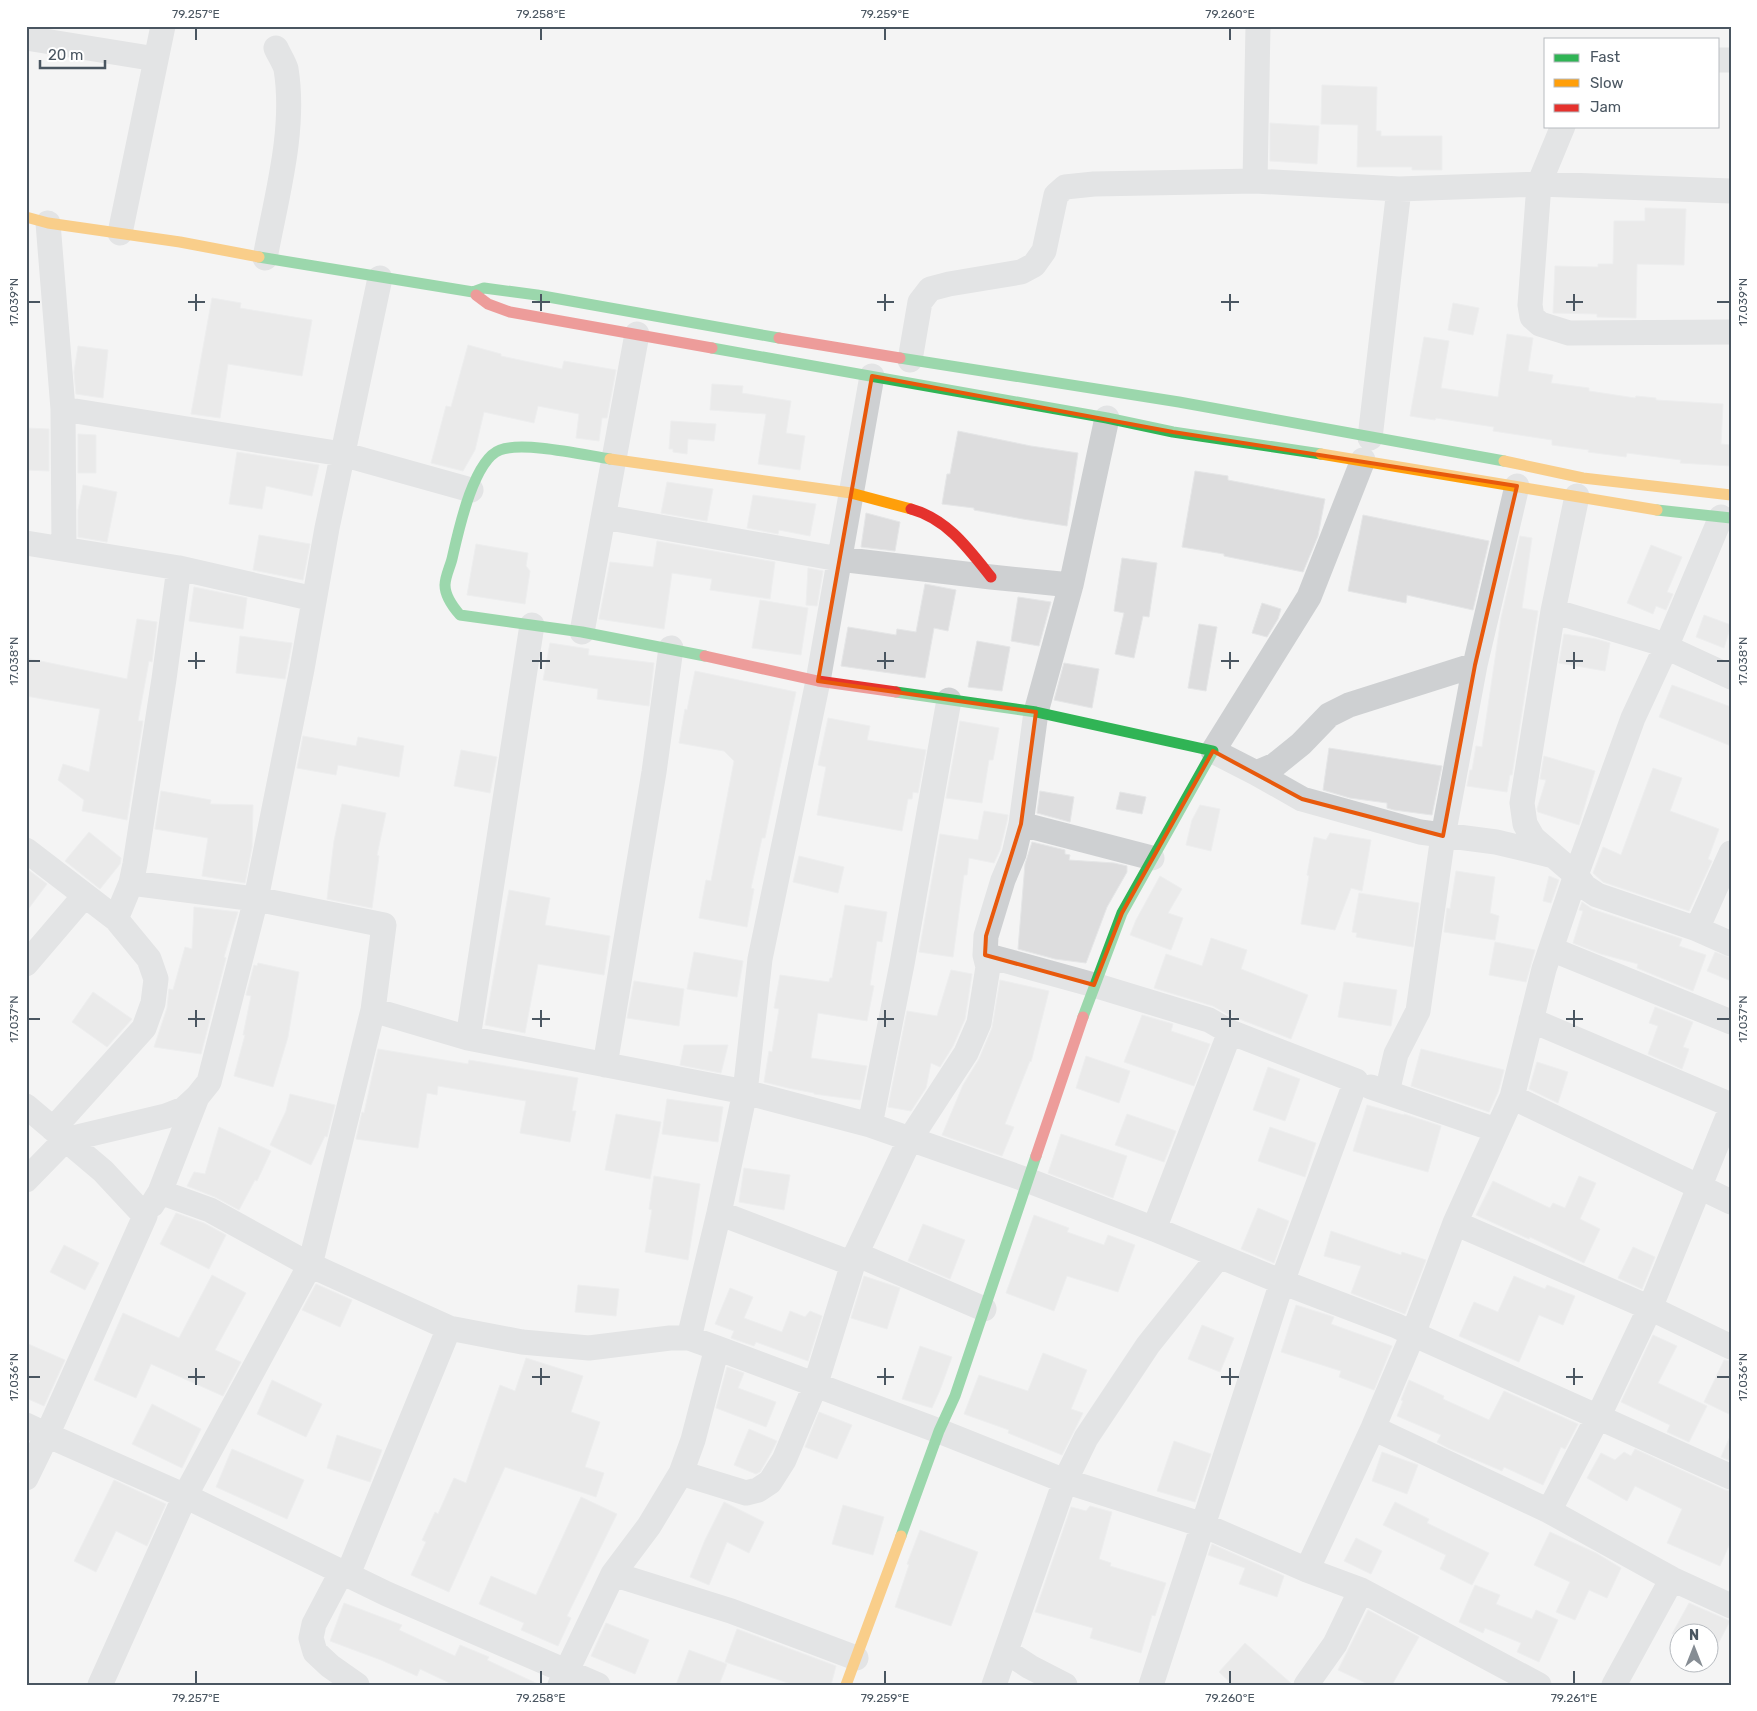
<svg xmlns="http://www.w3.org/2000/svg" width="1757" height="1711" font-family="Rubik,sans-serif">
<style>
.building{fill:#ddddde;stroke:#e5e6e7}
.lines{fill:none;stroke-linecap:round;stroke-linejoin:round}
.street{stroke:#ced0d2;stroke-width:25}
.fast{stroke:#30b455;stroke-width:11}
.slow{stroke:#ff9f0a;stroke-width:11}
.jam{stroke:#e5322d;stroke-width:11}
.marked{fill:none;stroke:#e8590c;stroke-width:4;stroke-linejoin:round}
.ticks{fill:none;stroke:#4a5661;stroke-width:2}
.neatline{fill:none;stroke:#4a5661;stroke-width:2}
.ticks-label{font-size:12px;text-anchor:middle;fill:#4a5661}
</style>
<rect width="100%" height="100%" fill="#f4f4f4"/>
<path class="building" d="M1322,85L1377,87L1376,131H1381V136H1442V170H1412V167H1357L1358,125L1321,124Z
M1270,123L1319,126L1317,164L1270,161Z
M1645,208L1686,209L1684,265L1637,264L1636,318L1597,317V314L1553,313L1555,266L1598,267V264H1613L1614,221H1645Z
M212,298L241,303L240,308L312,320L302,376L228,364L220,418L191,414Z
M1453,303L1479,308L1473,335L1448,330Z
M1507,334L1533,338L1528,371L1553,375L1551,383L1589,388V391L1635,398L1636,396L1656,398V400L1723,404L1721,444L1731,445V466L1680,463L1681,460L1627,453L1626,457L1588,452L1589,450L1552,445V440L1493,431L1494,427L1436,418L1435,420L1410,416L1424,337L1449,341L1441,388L1498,397Z
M468,345L501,354V356L562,369L564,361L616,370L607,418H602L599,441L576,438L579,414L538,406L534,423L484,412L475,450L463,471L431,463L446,406L451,407Z
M78,346L108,350L103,398L76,394L74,372Z
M712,384L743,386L742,393L791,401L786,433L805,436L800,470L758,464L766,414L710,410Z
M671,421L716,424L714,441L688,439L687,454L673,452V449H669Z
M26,428L49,429V471L26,470Z
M958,431L1031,446L1078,453L1067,526L1023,519L974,510V508L942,504L947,474H950Z
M78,434L96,435V473H78Z
M237,452L319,465L312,496L266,486L262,509L229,504Z
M1195,471L1228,476V480L1325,499L1318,536L1303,572L1224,556V554L1182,547Z
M667,482L713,489L707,521L661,513Z
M83,485L117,492L107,542L78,537V510Z
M753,495L816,504L810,536L779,530L778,534L747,528Z
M866,513L900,522L895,551L861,547Z
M1363,515L1489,541L1473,610L1407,595L1406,603L1348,591Z
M259,535L310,544L303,580L253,570Z
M1520,536L1532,538L1522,608L1538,611L1512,775H1510L1507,792L1467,786L1470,770H1472L1476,746L1482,747L1501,618Z
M657,541L775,562L770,599L710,590L712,579L672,573L664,629L599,619L610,562L653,567Z
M476,544L528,553L526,566L530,571L525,604L467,595Z
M1651,545L1682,557L1667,592L1673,594L1666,610L1656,606L1653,614L1627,603Z
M1122,558L1157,563L1149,617L1143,616L1134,658L1115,654L1124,613L1114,611Z
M808,568L823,571L817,606L806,605Z
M925,584L956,590L948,631L934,628L925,678L841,666L848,627L896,635L897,629L916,632Z
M194,587L247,598L243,629L189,621Z
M1018,597L1051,602L1039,646L1011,641Z
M760,600L808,608L801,655L752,648Z
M1262,603L1281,609L1278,619L1267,637L1252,633Z
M1704,615L1731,625L1724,648L1696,637Z
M137,619L157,622L152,662L149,661L138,721H143L127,820L82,811L84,800L58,780L63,764L89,772L100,709L26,696V658L127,679Z
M1199,624L1217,627L1206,691L1188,688Z
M1564,634L1596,639L1610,643L1605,671L1559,663Z
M240,636L292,643L285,679L236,673Z
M977,641L1010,647L1002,691L968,687Z
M550,643L589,649L588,655L654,663L649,706L597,699L598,689L543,680Z
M1064,663L1099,669L1092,708L1054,700Z
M695,671L796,692L765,838H762L751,888L754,889L747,927L699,918L706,880L711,881L734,761L724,751L679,743L685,709L687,710Z
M1672,685L1731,707V746L1659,717Z
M828,718L870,726L867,740L926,750L918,793L913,792L912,799H908L902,831L817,815L826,767L818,765Z
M960,721L999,728L993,760H989L982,803L946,798Z
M303,736L356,746L358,737L404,746L399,777L338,765L336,775L297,768Z
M1329,748L1442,766L1432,815L1394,810L1387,808V803L1350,798L1323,790Z
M461,750L497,757L490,793L454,786Z
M1544,756L1595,771L1579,825L1538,812L1537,809L1546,780L1540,779Z
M1653,768L1682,778L1670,811L1719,829L1708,859L1712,861L1689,911L1603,882L1593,873L1603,847L1621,855Z
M161,791L211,800L210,804L253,805L252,847L245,883L202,876L208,838L155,829Z
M1040,791L1074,797L1070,822L1037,813Z
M1120,792L1146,797L1142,814L1116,809Z
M342,804L386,813L377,855L379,856L372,908L327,899L334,841Z
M1200,805L1220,809L1211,851L1186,845L1192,820Z
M984,811L1008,815L1007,821L1000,850L994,863L969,858L967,875H964L953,957L919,952L940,834L978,840Z
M89,832L121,858L120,864L100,889L65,861Z
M1330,833L1371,840L1362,891L1351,888L1335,930L1301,924L1309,876L1307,875L1314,837L1326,840Z
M1032,842L1065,850V854L1070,855L1069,860L1114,863L1127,866V872L1107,907L1086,963L1055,959L1018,949L1025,864Z
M799,856L844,867L838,893L793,882Z
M26,868L47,884L26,912Z
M1456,871L1495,877L1490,913L1499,916L1495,940L1444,932L1447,908L1450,909Z
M1160,876L1182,889L1168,913L1183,918L1171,950L1130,935L1136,920Z
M1549,876L1559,880L1551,903L1543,901Z
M509,890L550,898L545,925L610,936L604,975L538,964L525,1033L485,1025Z
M1359,893L1419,903L1413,947L1356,937L1357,933L1352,932Z
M1582,902L1592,909L1682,939L1679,946L1706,955L1693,991L1637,968L1638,964L1601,954L1573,943L1583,911L1579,910Z
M845,905L887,912L882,942L877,941L870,985L874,986L867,1021L818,1013L811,1058L867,1066L860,1100L814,1094V1093L788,1088L764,1082L769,1051L772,1052L779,1009L774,1008L780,975L829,982L830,978H832Z
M194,907L238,912L224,957L226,958L201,1054L154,1047L167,1008L169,989L173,990L185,947L192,949Z
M1211,938L1247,950L1241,969L1308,995L1291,1039L1229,1015L1213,1006L1154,988L1166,954L1202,966Z
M1495,942L1535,950L1526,982L1489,975Z
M694,952L743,961L737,997L687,989Z
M1715,952L1731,958V981L1707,971Z
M258,963L299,972L288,1037L273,1087L234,1076L245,1035H243L251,996L246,995L254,965L257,966Z
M951,970L972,974L965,1019L953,1046L940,1067L931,1063L926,1088L911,1111L888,1107L907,1011L937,1016Z
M1000,980L1049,991L1031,1062L1030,1061L1005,1124L1014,1127L1002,1156L942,1135L963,1085L979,1059L992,1028Z
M634,981L684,989L679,1026L627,1018Z
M1344,982L1397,990L1391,1026L1338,1017Z
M93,992L132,1019L107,1047L72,1022Z
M1655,1007L1693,1022L1683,1047L1689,1049L1682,1069L1648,1054L1658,1026L1649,1023Z
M1142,1015L1173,1024L1171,1031L1210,1044L1194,1086L1124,1062Z
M684,1045H728L721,1073L680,1065Z
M378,1049L468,1064L469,1060L578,1078L572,1111H576L570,1142L520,1133L526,1101L438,1086L437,1095L427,1093L418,1148L356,1139L362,1112L364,1113Z
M1421,1049L1504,1070L1498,1092L1489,1112L1411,1086Z
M1086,1056L1130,1071L1119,1103L1076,1088Z
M1537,1062L1568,1072L1558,1103L1529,1089Z
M1268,1067L1300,1079L1285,1121L1253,1110Z
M290,1094L335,1105L327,1137L325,1136L311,1165L270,1145L286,1111Z
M667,1099L723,1107L718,1142L662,1134Z
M1367,1105L1404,1115V1114L1441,1126L1428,1172L1353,1151Z
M616,1114L661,1122L650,1179L605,1170Z
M1127,1114L1176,1131L1164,1162L1115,1145Z
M219,1127L271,1151L257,1181L255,1180L239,1210L215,1197L187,1186L194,1172L205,1174Z
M1270,1127L1316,1143L1305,1177L1258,1161Z
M1061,1134L1127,1156L1113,1198L1048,1173Z
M744,1168L790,1175L784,1210L739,1202Z
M654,1176L700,1184L688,1260L645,1252L652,1210L649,1209Z
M1579,1176L1596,1183L1580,1219L1600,1229L1584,1263L1530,1237L1529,1239L1476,1215L1493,1181L1550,1208L1553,1203L1565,1208Z
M1258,1208L1289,1221L1274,1263L1241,1249Z
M176,1213L204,1223L226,1235L209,1269L160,1244Z
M1034,1215L1069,1228L1067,1232L1104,1245L1108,1235L1135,1245L1118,1292L1067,1276L1054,1311L1006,1293Z
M923,1224L965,1240L950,1279L908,1261Z
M1331,1231L1401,1255L1402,1252L1426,1260L1405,1314L1351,1293L1361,1266L1324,1256Z
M64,1245L99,1263L85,1290L50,1272Z
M1633,1247L1655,1257L1642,1289L1618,1278Z
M212,1275L246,1293L215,1350L241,1362L223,1396L151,1364L136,1398L94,1380L123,1313L179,1338Z
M864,1276L900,1288L887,1329L851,1318Z
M1514,1276L1545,1289L1547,1285L1575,1296L1563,1325L1539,1315L1519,1362L1459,1336L1474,1302L1498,1312Z
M316,1284L352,1300L340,1327L302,1310Z
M578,1285L619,1289L616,1316L575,1312Z
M730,1288L753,1297L744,1318L782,1332L790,1311L805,1317L810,1311L822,1316L808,1361L756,1342L754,1346L731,1338L734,1331L715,1324Z
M1296,1305L1334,1317L1331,1324L1392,1346L1374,1390L1339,1377L1341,1371L1281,1352Z
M1202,1325L1234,1338L1220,1372L1188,1359Z
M1653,1335L1677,1346L1658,1383L1707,1406L1689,1442L1667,1432L1670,1425L1621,1402Z
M26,1343L65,1360L44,1406L26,1398Z
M920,1346L952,1357L940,1390L932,1408L902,1399Z
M1043,1353L1087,1370L1071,1409L1083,1413L1062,1455L1008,1433L1009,1430L964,1414L979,1375L1028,1391Z
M526,1358L583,1376L571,1412L600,1422L585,1467L604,1473L596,1497L505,1467L449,1592L411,1575L426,1542L422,1540L435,1512L438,1514L454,1478L466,1483L500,1385L515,1391Z
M1724,1360L1731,1361V1415L1704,1402Z
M727,1367L744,1373L738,1388L776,1402L766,1427L716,1408Z
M272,1380L322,1404L306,1437L257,1414Z
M1409,1380L1444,1396L1443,1399L1489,1420L1504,1391L1578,1424L1565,1449L1561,1447L1543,1485L1504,1467L1502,1471L1448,1448L1437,1442L1441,1435L1397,1416L1403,1401L1401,1400Z
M152,1404L201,1429L182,1468L132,1444Z
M819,1412L852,1425L837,1459L805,1447Z
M749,1429L777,1441L771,1453L760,1472L756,1474L734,1465Z
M1731,1434V1461L1721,1457Z
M337,1435L382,1450L370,1482L327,1468Z
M1174,1441L1211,1454L1195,1502L1157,1491Z
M232,1449L304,1480L287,1519L216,1487Z
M1635,1449L1725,1490L1731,1491V1541L1720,1566L1667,1543L1682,1509L1635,1486L1627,1501L1587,1478L1601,1453L1615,1460L1624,1452L1631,1456Z
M1382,1452L1418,1465L1407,1494L1372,1481Z
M114,1480L166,1504L147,1546L116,1531L96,1572L74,1561Z
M581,1497L617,1514L567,1616L571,1618L558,1646L521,1630L524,1623L479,1604L491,1576L536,1595Z
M724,1502L764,1522L749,1553L727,1542L709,1585L690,1577L705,1540Z
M1395,1502L1429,1519L1427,1523L1489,1553L1472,1585L1440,1569L1446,1555L1383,1525Z
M843,1505L884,1517L873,1555L832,1544Z
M1090,1506L1112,1512L1099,1559L1111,1563L1110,1566L1166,1583L1155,1616L1152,1615L1141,1653L1090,1638L1093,1628L1035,1612L1071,1507L1086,1511Z
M920,1530L978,1552L951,1626L895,1607L909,1565L907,1564Z
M1550,1532L1596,1553L1621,1568L1607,1598L1589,1590L1575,1620L1556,1612L1570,1582L1534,1565Z
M1356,1538L1382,1551L1371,1574L1344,1561Z
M1212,1544L1284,1576L1277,1597L1239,1584L1245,1568L1208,1555Z
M1475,1585L1500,1595L1496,1604L1532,1619L1536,1610L1558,1620L1539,1662L1517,1652L1521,1643L1485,1628L1483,1633L1459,1622Z
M344,1603L402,1625L399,1630L455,1656L460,1645L489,1657L487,1660L540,1685H454L420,1669L417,1676L381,1660L330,1641Z
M1689,1603L1730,1621L1710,1659V1634H1672Z
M1368,1610L1419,1637L1392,1685H1370L1338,1670Z
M606,1623L649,1640L635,1674L591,1656Z
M737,1629L836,1666L831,1685H794L725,1662Z
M1245,1643L1292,1684V1685H1233L1219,1672Z
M689,1650L727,1664L719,1685H676Z"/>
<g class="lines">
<path class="street" d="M26,38L156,59
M1718,60H1731
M1563,126L1539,184L1530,305L1532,317L1540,324L1569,333L1731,332
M1255,181L1258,26
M48,223L63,409L64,549
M120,233L163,26
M265,258C276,198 296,130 286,69C284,62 279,55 276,48
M910,360L920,302L930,289L949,284L1021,272L1034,265L1044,251L1056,195L1065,187L1094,184L1255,181L1399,189L1539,184L1731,191
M63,409L342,454L471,490
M1370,438L1399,189
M1363,460L1309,597L1213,751L1256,773L1275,765L1301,744L1329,715L1349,705L1475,665L1517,486
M1577,496L1553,611L1522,803L1525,824L1533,838L1576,875L1544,969L1512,1097L1455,1223L1413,1334L1598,1417L1650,1308L1731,1109
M604,517L839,559L991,577L1071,585
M1721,517L1666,647L1633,718L1576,875L1585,887L1597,895L1697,929L1731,944
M26,543L179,568L314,599
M1553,611L1653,641L1731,677
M582,632L637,334
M1256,773L1302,799L1420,832L1496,842L1550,855
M1021,824L1152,858
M26,850L116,919L149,959L156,979L153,1003L144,1028L53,1129
M116,919L131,883L135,864L164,679L179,568
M1697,929L1731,853
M1551,949L1731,1022
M985,955L1094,985L1209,1020L1230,1032L1356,1081L1282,1282L1151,1685
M26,964L85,895
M373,1010L468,1038L745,1092L870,1125L1027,1180L1154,1229L1282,1282L1397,1326L1413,1334L1373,1428L1549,1511
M1531,1020L1731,1105
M468,1038L532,625
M605,1065L654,772L671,648
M1371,1087L1496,1130
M1387,1092L1396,1054L1418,1011L1443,836L1475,665
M1512,1097L1731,1202
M26,1106L103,1171L145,1216L47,1435L185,1496L387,1594L598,1685
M870,1125L902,964L949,700
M26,1180L65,1140L166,1116L184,1109L197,1097L209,1082L256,899L131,883
M160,1192L210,1210L310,1265L449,1328L522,1342L589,1348L670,1338H689L717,1348L939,1431L1065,1481L1203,1525L1307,1570L1361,1590L1539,1685
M152,1205L160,1192L197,1097
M719,1213L853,1264
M1455,1223L1650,1308L1731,1347
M1154,1229L1230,1032
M856,1254L984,1309
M689,1338L719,1213L745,1092L760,959L818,681L872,376
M26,1425L47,1435L26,1478
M681,1473L746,1493L758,1490L770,1482L784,1460L815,1386L856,1254L910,1139L966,1053L979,1023L988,967L985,955L986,936L1003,880L1014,854L1021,824L1036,712L1071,585L1107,418
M1731,1477L1598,1417L1549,1511L1672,1579L1731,1606
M1307,1570L1373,1428
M342,1571L314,1624L311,1638L315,1652L330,1666L357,1685
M348,1574L449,1328
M613,1574L731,1611L856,1658
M1007,1652L1030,1667L1065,1685
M100,1685L185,1496L310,1265L373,1010L384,925L256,899L302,669L327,528L380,278
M560,1685L613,1574L649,1526L681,1473L693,1440L717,1348
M994,1685L1065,1481L1086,1438L1148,1345L1219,1256
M1306,1685L1335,1644L1361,1590
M1614,1685L1672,1579"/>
<path class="fast" d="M259,257L473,292L484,288L537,295L779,338
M712,348L1107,418L1173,432L1321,454
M900,358L1179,402L1504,461
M610,459C584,455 523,441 500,450C473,460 458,533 452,559C450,567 445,577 445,585C445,596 453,607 460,615L582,632L705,656
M1657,510L1731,518
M896,692L1036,712L1213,751L1122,913L1083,1017
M901,1536L939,1431L955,1396L1036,1156"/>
<path class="slow" d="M26,217L48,223L180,242L259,257
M1321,454L1657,510
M610,459L851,493L911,509
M1504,461L1583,478L1731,495
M846,1685L901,1536"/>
<path class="jam" d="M476,295L488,304L510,312L712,348
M779,338L900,358
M911,509C947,519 968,548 991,577
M705,656L818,681L896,692
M1036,1156L1083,1017"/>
</g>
<path d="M0 0H1757V1711H0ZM872,376L1173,432L1517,486L1475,665L1443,836L1302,799L1213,751L1122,913L1094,985L985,955L986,936L1021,824L1036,712L818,681Z" fill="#f4f4f4" fill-opacity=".55" fill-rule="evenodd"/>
<path class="marked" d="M872,376L1173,432L1517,486L1475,665L1443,836L1302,799L1213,751L1122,913L1094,985L985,955L986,936L1021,824L1036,712L818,681Z"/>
<path class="ticks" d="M196,28V40M541,28V40M885,28V40M1230,28V40M196,294V311M541,294V311M885,294V311M1230,294V311M1574,294V311M28,302H40M188,302H205M532,302H550M877,302H894M1221,302H1239M1566,302H1583M1717,302H1730M196,652V669M541,652V669M885,652V669M1230,652V669M1574,652V669M28,661H40M188,661H205M532,661H550M877,661H894M1221,661H1239M1566,661H1583M1717,661H1730M196,1010V1027M541,1010V1027M885,1010V1027M1230,1010V1027M1574,1010V1027M28,1019H40M188,1019H205M532,1019H550M877,1019H894M1221,1019H1239M1566,1019H1583M1717,1019H1730M196,1368V1385M541,1368V1385M885,1368V1385M1230,1368V1385M1574,1368V1385M28,1377H40M188,1377H205M532,1377H550M877,1377H894M1221,1377H1239M1566,1377H1583M1717,1377H1730M196,1671V1684M541,1671V1684M885,1671V1684M1230,1671V1684M1574,1671V1684"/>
<rect width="1757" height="1711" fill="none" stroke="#ffffff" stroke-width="55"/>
<rect x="1544" y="38" width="175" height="90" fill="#ffffff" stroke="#b7bbc0"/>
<rect x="1554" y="54" width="25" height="8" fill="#30b455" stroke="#b7bbc0"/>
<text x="1590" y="62" font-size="15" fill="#4a5661">Fast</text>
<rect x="1554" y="79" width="25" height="8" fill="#ff9f0a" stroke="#b7bbc0"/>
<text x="1590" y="88" font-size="15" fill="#4a5661">Slow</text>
<rect x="1554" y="104" width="25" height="8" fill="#e5322d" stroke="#b7bbc0"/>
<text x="1590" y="112" font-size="15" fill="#4a5661">Jam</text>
<g transform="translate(1694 1648)"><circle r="24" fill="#ffffff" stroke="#b7bbc0"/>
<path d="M0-4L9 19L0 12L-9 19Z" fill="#868d94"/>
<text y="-8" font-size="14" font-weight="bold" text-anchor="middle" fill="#4a5661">N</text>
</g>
<path d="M40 60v8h65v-8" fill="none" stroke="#4a5661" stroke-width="2.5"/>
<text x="48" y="60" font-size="15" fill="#4a5661" stroke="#ffffff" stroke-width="4" paint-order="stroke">20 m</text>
<rect x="28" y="28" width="1702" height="1656" class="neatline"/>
<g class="ticks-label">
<text x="196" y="18">79.257°E</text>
<text x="541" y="18">79.258°E</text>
<text x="885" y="18">79.259°E</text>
<text x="1230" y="18">79.260°E</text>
<text transform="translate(14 302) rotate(-90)" y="4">17.039°N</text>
<text transform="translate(1743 302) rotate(-90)" y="4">17.039°N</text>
<text transform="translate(14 661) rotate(-90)" y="4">17.038°N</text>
<text transform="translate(1743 661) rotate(-90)" y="4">17.038°N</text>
<text transform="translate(14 1019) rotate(-90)" y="4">17.037°N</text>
<text transform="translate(1743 1019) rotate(-90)" y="4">17.037°N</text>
<text transform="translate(14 1377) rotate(-90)" y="4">17.036°N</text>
<text transform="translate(1743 1377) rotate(-90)" y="4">17.036°N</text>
<text x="196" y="1702">79.257°E</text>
<text x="541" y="1702">79.258°E</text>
<text x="885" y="1702">79.259°E</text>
<text x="1230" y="1702">79.260°E</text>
<text x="1574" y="1702">79.261°E</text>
</g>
</svg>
